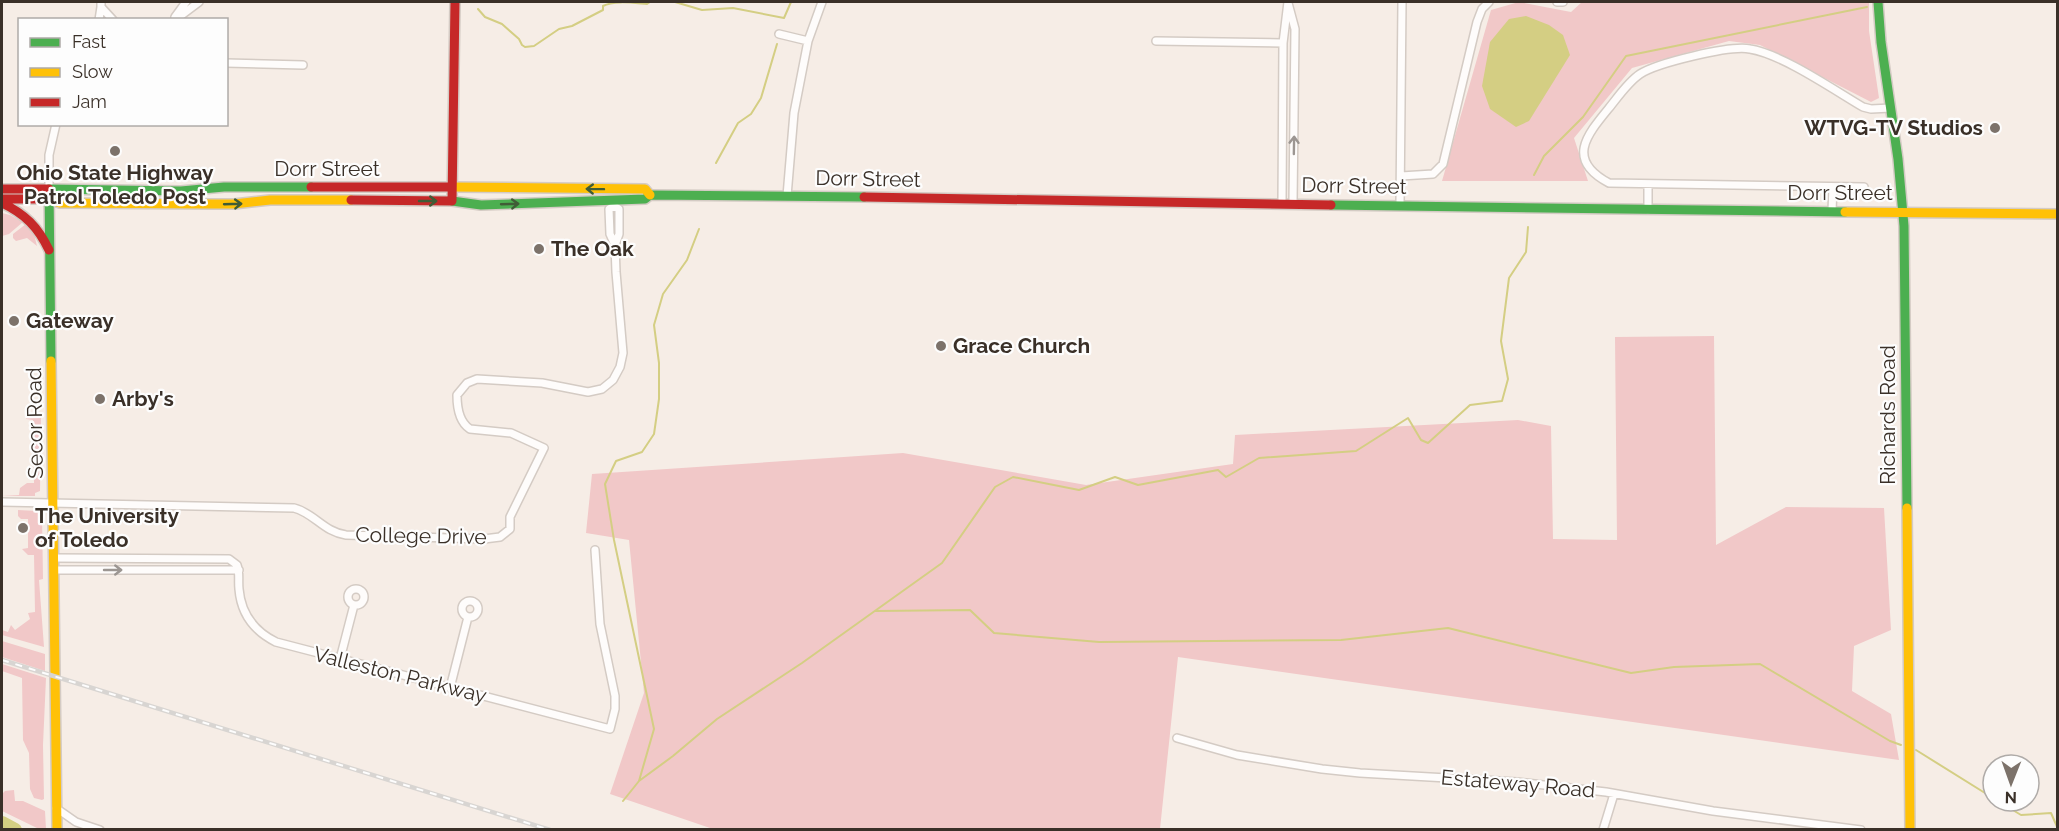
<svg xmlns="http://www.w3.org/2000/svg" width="2059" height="831" font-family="Raleway,sans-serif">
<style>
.green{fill:#f1c8c8}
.water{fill:#d4ce83}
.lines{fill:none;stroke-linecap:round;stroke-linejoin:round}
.stream{stroke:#d4ce83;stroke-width:2}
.river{stroke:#d4ce83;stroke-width:14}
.street-casing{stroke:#d4cbc4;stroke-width:10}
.fast-casing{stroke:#d4cbc4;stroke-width:12}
.slow-casing{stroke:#d4cbc4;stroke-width:12}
.jam-casing{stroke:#d4cbc4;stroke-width:12}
.street{stroke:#fefcfb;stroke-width:7}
.fast{stroke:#4caf50;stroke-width:9}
.slow{stroke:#ffc107;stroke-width:9}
.jam{stroke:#c62828;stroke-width:9}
.rail-casing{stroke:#d8d5d2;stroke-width:4.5}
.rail{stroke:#fdfdfd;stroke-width:2;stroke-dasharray:7;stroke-linecap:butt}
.oneway{stroke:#9c9692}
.oneway2{stroke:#405c36}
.poi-dot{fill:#7c726a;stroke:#fdfdfd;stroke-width:2}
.labels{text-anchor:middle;stroke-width:4.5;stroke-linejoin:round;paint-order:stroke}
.poi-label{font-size:21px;font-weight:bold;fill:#3a3028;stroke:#fdfdfd;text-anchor:start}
.street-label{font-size:21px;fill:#3a3028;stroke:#fdfdfd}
</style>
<rect width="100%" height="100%" fill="#f6ede6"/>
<path class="green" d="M1519,2L1571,12L1582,2H1869V31L1879,98L1871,102L1760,45L1729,41L1632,68L1574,138L1588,181H1442L1491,10Z
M2,213L10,215L23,222L9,234L2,236Z
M26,224L34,234L37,246L27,238L16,241L13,238V234Z
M1714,336L1716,545L1786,507L1884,508L1891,630L1854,646L1852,691L1891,714L1899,760L1178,657L1160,829H713L610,794L644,693L629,540L586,533L592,474L903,453L1086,485L1233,464L1235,435L1518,420L1551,426L1553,539L1617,540L1615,337Z
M38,413L41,414L40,491L35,493V496H2L19,495L20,488L27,483H34L33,420L26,419L27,417H34Z
M18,510L37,511L42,515L43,579L39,580L44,647L2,635V630L8,632L11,625L15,630L30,619L28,613L35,612L34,555H28L22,549L28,548V519H21L18,516Z
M2,641L45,654V671L2,657Z
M2,664L46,678L43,745L44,799L42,800L34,798L30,789L29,753L23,740L22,678L2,671Z
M14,790L15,801H23L45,811L46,829H39L2,811V794L5,791Z"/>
<path class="water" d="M1526,16L1549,25L1563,35L1570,55L1529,121L1516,127L1490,109L1482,86L1490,42L1509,19Z"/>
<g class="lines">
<path class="stream" d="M675,2L702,10L733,8L784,18L791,2
M478,9L485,17L502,24L519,39L522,45L525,47L534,46L559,29L572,26L603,10V6C614,0 634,3 647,4L650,2
M716,163L738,123L751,114L761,98L777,44
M1534,175L1544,156L1583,117L1626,56L1867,7
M876,611L970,610L994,633L1099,642L1341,640L1448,628L1631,673L1674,667L1760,664L1890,741L1901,745
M1916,750L1993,798
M639,781L673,756L717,719L802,663L942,563L995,487L1013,477L1079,490L1115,477L1138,485L1218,470L1226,477L1259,458L1356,451L1408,418L1421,440L1428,443L1470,405L1502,401L1508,379L1501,341L1509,278L1526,252L1528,227
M623,801L639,781L654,729L614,540L605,484L616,461L642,452L654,434L659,399V363L654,325L663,294L687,260L699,229
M1998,801L2021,815L2051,813L2058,829"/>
<path class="river" d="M2,823L15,830"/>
<g class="street-casing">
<path id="street" d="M101,2V7L113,20
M1557,2H1563
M1288,3L1295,29L1293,203
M175,17L186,2
M99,20L101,7
M175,20L199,2
M779,34L808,41
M1156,41L1283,43
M226,63L303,65
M1401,176L1433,174L1443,164L1477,22L1482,9L1489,2
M1864,187L1609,183C1566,160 1586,136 1609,108C1618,97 1628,82 1640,74C1657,63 1730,45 1750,49C1782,54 1834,90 1863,107L1871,109L1891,108
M49,189V155L56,124
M787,196L794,113L808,41L822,2
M614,203V206L609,209L610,234L615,245
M1282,203L1283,43L1288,2
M1400,205L1402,2
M1648,210V184
M1832,211L1833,187
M2,502L294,508C314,513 324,532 346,535L484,539L500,537L510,529V517L544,448L511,433L470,429C459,422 457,407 457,395L467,383L477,379L542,383L588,392L602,389L613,380L620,367L623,353L616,272L615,245L619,234V209L614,206
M54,558L229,559L237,565C240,573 238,581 239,589C241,614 254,631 276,642L610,729L615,709V696L600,624L595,550
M54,570H239
M348 597a8 8 0 1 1 16 0a8 8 0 1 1-16 0Z
M462 609a8 8 0 1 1 16 0a8 8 0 1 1-16 0Z
M340,659L354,605
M450,688L468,617
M1177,738L1237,755L1322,769L1360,773L1517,782L1606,792L1713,811L1861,830
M56,808L76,822L100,830
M1603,830L1614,794"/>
</g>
<g class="fast-casing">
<path id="fast" d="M1878,2L1881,42L1898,159L1904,226L1907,508
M452,201L481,205L645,199L650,195L864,197
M1331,205L1845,212
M51,361L49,189L181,191L224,187H311"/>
</g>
<g class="slow-casing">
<path id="slow" d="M452,187L645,189L650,195
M49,199L60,203L212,204H234L270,200H351
M1845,212L2058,214
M51,361L57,830
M1907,508L1910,830"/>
</g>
<g class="jam-casing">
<path id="jam" d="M311,187H452
M2,189H49
M864,197L1331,205
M2,199H49
M351,200L452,201L455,2
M2,203C25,214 38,227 49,250"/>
</g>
<use href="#street" class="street"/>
<use href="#fast" class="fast"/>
<use href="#slow" class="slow"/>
<use href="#jam" class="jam"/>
<g class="rail-casing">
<path id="rail" d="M2,660L550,830"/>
</g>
<use href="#rail" class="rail"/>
</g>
<defs><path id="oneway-shaft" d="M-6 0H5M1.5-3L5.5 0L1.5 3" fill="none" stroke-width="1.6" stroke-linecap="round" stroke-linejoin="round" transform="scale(1.5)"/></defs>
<g class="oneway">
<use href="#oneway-shaft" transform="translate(1294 145) rotate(-89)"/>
<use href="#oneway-shaft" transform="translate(113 570)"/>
</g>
<g class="oneway2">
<use href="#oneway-shaft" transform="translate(595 189) rotate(-179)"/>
<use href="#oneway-shaft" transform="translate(428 201)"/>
<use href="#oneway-shaft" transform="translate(233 204) rotate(-2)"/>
<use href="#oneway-shaft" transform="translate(510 204) rotate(-2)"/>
</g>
<g class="poi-dot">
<circle cx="1995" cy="128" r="6"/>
<circle cx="115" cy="151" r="6"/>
<circle cx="539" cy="249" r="6"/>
<circle cx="14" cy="321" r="6"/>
<circle cx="941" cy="346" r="6"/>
<circle cx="100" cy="399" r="6"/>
<circle cx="23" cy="528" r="6"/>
</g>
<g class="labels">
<g class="poi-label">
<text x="1983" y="135" text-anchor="end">WTVG-TV Studios</text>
<text x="115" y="180" text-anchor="middle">Ohio State Highway<tspan x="115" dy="24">Patrol Toledo Post</tspan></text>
<text x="551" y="256">The Oak</text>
<text x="26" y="328">Gateway</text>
<text x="953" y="353">Grace Church</text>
<text x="112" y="406">Arby's</text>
<text x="35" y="523">The University<tspan x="35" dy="24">of Toledo</tspan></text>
</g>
<g class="street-label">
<text x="327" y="176">Dorr Street</text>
<text transform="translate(868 179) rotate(1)" y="7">Dorr Street</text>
<text transform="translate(1354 186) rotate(1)" y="7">Dorr Street</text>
<text x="1840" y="200">Dorr Street</text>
<text transform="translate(1888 415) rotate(-90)" y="7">Richards Road</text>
<text transform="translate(35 423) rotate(-91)" y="7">Secor Road</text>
<text transform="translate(421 536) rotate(1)" y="7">College Drive</text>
<text transform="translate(400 675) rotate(14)" y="7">Valleston Parkway</text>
<text transform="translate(1518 784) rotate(5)" y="7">Estateway Road</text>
</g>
</g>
<rect width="2059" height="831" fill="none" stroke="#3a3028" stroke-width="6"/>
<rect x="18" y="18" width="210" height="108" fill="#fdfdfd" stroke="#afaba8" stroke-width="1.5"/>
<rect x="30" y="38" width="30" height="9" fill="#4caf50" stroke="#afaba8" stroke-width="1.5"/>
<text x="72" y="48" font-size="18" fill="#3a3028">Fast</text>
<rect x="30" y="68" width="30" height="9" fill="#ffc107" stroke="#afaba8" stroke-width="1.5"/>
<text x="72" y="78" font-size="18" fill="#3a3028">Slow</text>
<rect x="30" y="98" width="30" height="9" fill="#c62828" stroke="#afaba8" stroke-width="1.5"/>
<text x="72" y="108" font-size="18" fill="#3a3028">Jam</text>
<g transform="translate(2011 783) rotate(181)"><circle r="28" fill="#fdfdfd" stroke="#afaba8" stroke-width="1.5"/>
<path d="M0-4.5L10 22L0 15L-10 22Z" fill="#7c726a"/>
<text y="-9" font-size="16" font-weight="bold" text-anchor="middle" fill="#3a3028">N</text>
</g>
</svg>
